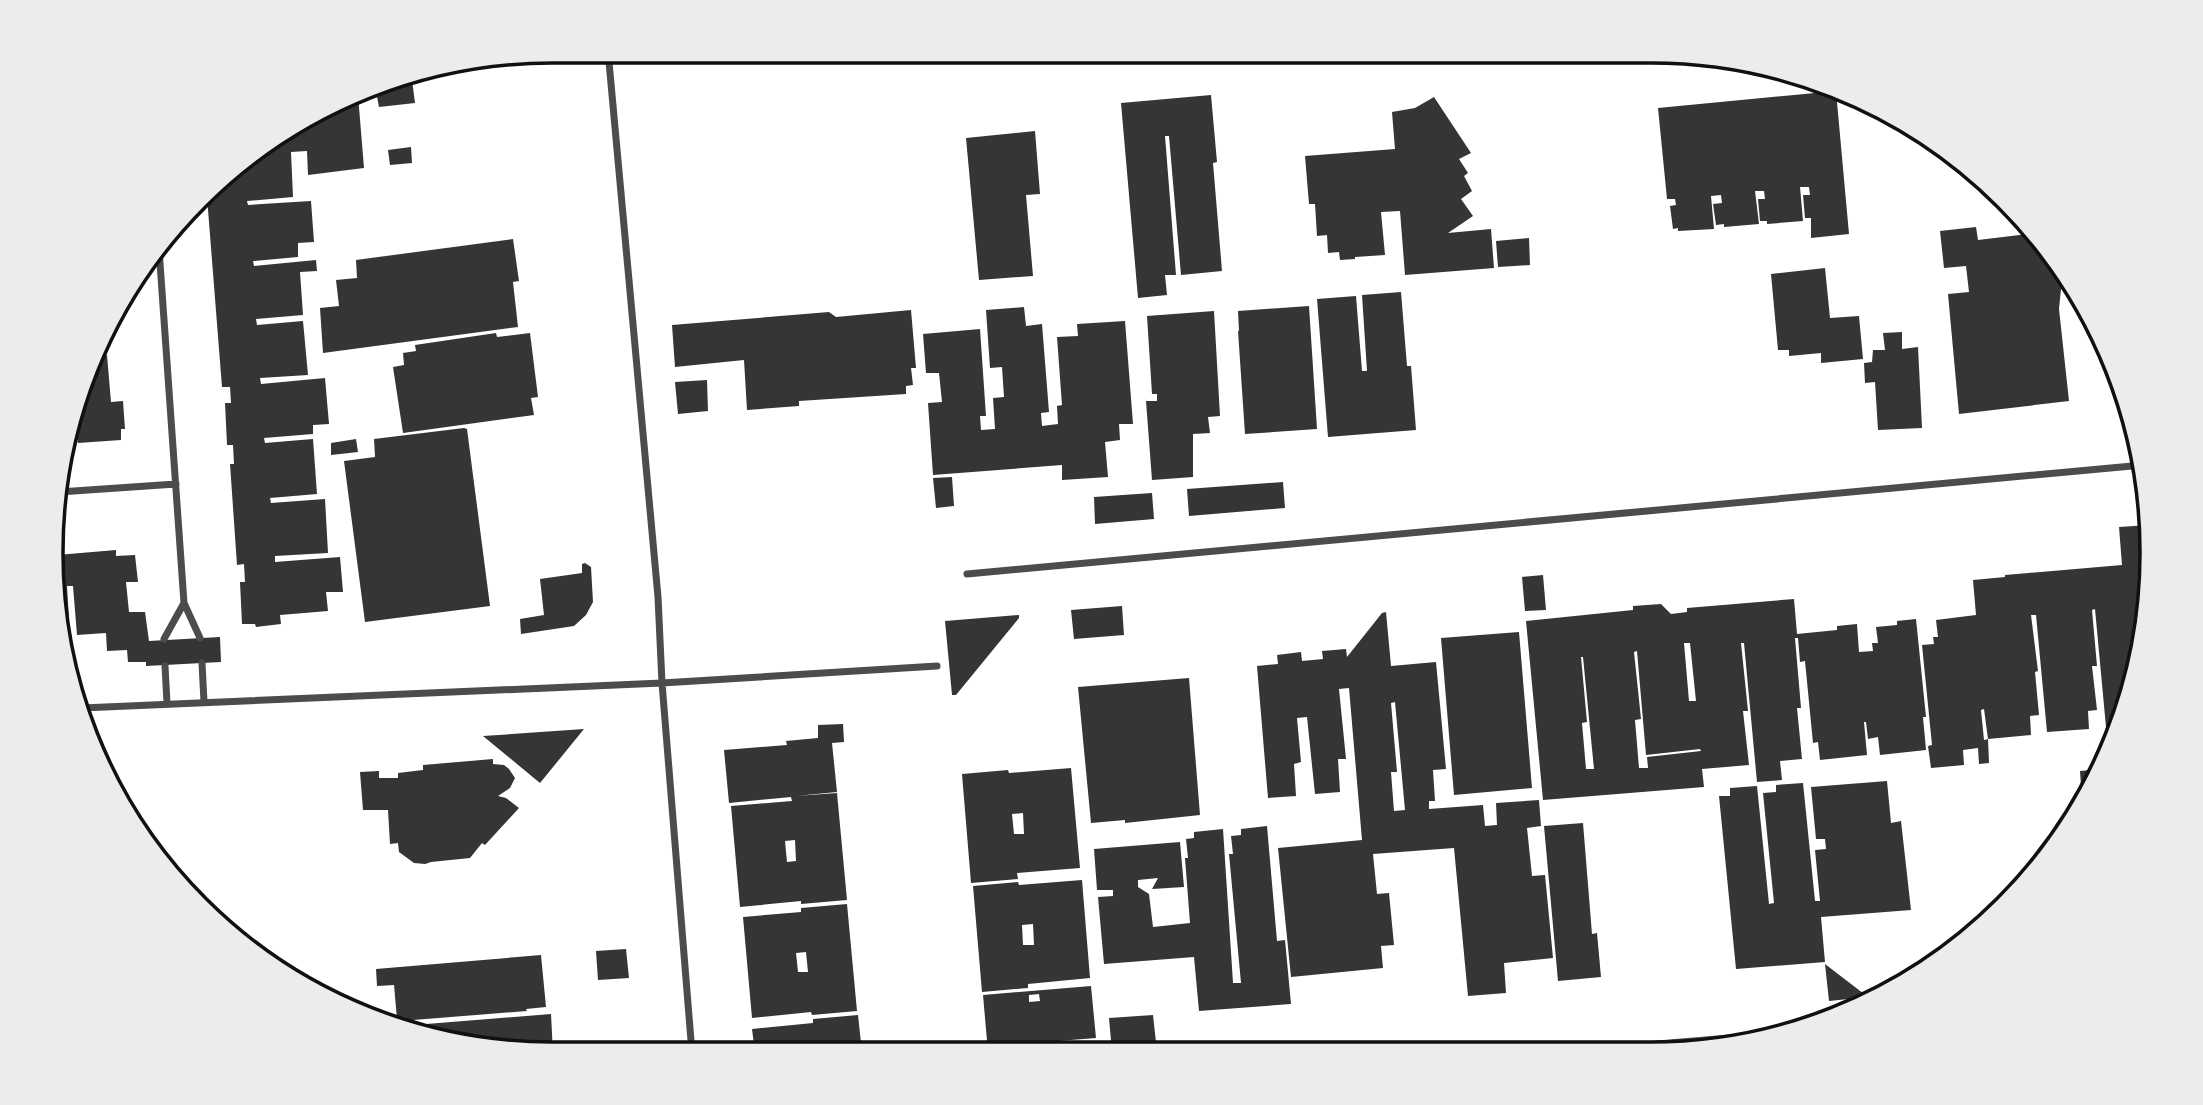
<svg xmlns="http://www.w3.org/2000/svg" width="2203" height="1105" font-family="'Noto Sans',sans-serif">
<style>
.building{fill:#353535;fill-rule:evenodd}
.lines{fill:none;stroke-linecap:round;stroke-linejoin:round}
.minor{stroke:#4c4c4c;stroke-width:7}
.rim{fill:none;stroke:#111;stroke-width:3.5}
</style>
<rect width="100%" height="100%" fill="#fff"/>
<path class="building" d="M412,80L415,103L379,107L375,86Z
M1836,91L1849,234L1811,238V218H1805L1803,195H1810L1809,187H1800L1803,221L1767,224V221H1760L1758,199H1765L1764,191H1755L1759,224L1724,227V224L1716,225L1713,204L1722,203L1721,195L1711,196L1714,229L1678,231V228L1673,229L1670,206L1676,205L1675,199H1667L1658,108Z
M358,95L364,168L308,175L307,151L291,152L293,197L247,201L248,205L311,201L314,242L298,243V257L253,261L254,266L316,260L317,271L300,272L303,315L256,319L257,325L303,321L308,375L260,378L261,384L325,378L329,424L313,425V434L264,438L265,443L313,439L317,494L270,498L271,503L325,499L328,553L275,556V562L340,557L343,592H326L328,611L280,615L281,624L256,627L255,624H242L240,582H245L244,564L237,565L230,464H234L233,445H227L225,403H231L230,387H222L207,197L247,155L299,126H305V124Z
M1211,95L1217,162L1213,163L1222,271L1181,275L1169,136H1165L1176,275H1165L1167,295L1138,298L1121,103Z
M1434,97L1471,153L1459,159L1468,173L1464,176L1472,191L1461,199L1473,216L1448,233L1491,229L1494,268L1405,275L1400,211L1381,212L1385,255L1355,257V259L1340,260L1339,252L1328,253L1327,235L1317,236L1315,204H1309L1305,156L1395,149L1392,112L1415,108Z
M1035,131L1040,194L1026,195L1033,276L979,280L966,138Z
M411,147L412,163L390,165L388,150Z
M1976,227L1978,240L2036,233L2074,287L2061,289L2059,309L2069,401L1959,414L1948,294L1969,292L1966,266L1944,268L1940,231Z
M1529,238L1530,265L1498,267L1496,241Z
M513,239L519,281L513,282L518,327L323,353L320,308L339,306L336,280L357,278L356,260Z
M1825,268L1830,318L1859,316L1863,359L1821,363V353L1789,356V350H1778L1771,274Z
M1401,292L1407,366H1411L1416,430L1328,437L1317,299L1356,296L1362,371H1367L1362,295Z
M1309,306L1317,429L1245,434L1238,331H1239L1238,311Z
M1024,307L1026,326L1042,324L1049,412L1041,413L1042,426L1058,424L1057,406L1062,405L1057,337L1078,336L1077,324L1125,321L1133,424H1119L1120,440L1105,442L1108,477L1062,480V465L933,475L928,403L942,402L939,373H926L923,334L980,329L986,416H980L981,430L995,429L993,398L1004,397L1002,367L990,368L986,310Z
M911,310L916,368H911L913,385L906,386V394L799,401V406L747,410L744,360L675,367L672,325L829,312L836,317Z
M1214,311L1220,416L1208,417L1210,433L1193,434V477L1152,480L1146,401H1157V394H1152L1147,316Z
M1902,332V349L1918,347L1922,428L1878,430L1875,382L1865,383L1864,363L1872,362L1873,350H1885L1883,333Z
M496,333L497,337L530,333L538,397L531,398L534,415L403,433L393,367L404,365L403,353L416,351L415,345Z
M107,355L111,402L123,401L125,429H121V440L78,443L77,438L65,439L89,360L91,357Z
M707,380L708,411L678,414L675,382Z
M464,428L467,429L490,606L365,622L344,461L375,457L374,439Z
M356,439L358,452L331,455V443Z
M952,477L954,506L936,508L933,478Z
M1283,482L1285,508L1189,516L1187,489Z
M1152,493L1154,519L1095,524L1094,497Z
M2149,525L2151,585L2135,682L2119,725L2106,727L2095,609L2092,610L2097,666H2092L2097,710L2088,711L2089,729L2047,732L2036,615H2031L2038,671L2035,672L2039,715L2030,716L2031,735L1988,739L1989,763L1979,764L1978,748L1963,750L1964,765L1931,768L1928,746L1932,745L1922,645L1934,644L1933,637H1938L1936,620L1976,615L1973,580L2005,577V575L2122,565L2119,527ZM1984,709L1988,739L1984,740L1981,710Z
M116,550V556L135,555L138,582H126L129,612H145L149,641L220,637L221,662L146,666V662H128L127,650L107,651L106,633L77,635L73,586H67L70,636L61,637L55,618L57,555Z
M585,563L591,567L593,602L586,615L574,626L521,634L520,619L544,615L540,579L582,573V564Z
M1543,575L1546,610L1525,611L1522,577Z
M1794,599L1797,634L1837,630V626L1857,624L1859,652L1873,651L1872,643H1878L1876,627L1897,625V621L1916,619L1926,717H1923L1926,750L1880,755L1878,737L1868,739L1866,722H1864L1867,755L1820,760L1818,742L1813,743L1805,661L1800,662L1798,638H1795L1801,708H1797L1802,759L1780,761L1782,780L1757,782L1744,643H1741L1748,711H1743L1749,765L1702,769L1704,787L1543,800L1526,621L1633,610V606L1661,604L1671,614L1687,612V608ZM1684,643H1690L1696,701H1689ZM1637,651L1646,755L1700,749L1701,751L1647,757L1648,768H1639L1635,720L1641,719L1634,652ZM1581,657H1583L1594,769H1586L1582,723L1587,722Z
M1122,606L1124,635L1074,639L1071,610Z
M1386,612L1391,666L1436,662L1446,769L1433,770L1435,801H1429V809L1483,805L1485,826L1497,825L1496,803L1539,800L1541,826L1527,828L1532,876L1545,875L1553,958L1504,963L1506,993L1468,996L1454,848L1373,854L1377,894L1389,893L1394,945L1381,946L1383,968L1291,977L1278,848L1362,840L1349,688L1339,689L1346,759H1338L1340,792L1315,794L1307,717L1297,718L1301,762L1294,764L1296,796L1268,798L1257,666L1278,664L1277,655L1301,652L1302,661L1323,659L1322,651L1346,649L1347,657L1382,613ZM1395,702L1405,810L1394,811L1391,772H1397L1391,703Z
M1019,615V618L956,695H952L945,621Z
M1519,632L1532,788L1454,795L1441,638Z
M1189,678L1200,815L1125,823V820L1091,823L1078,687Z
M843,724L844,742L832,743L837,792L796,796L837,793L847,900L801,904V901L740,907L731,806L792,801L791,797L729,803L724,750L787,745L786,741L818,738V725ZM795,840L796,861L787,862L785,841Z
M584,729L540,783L483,736Z
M493,759V764L504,765L509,769L515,778L510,788L498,796L506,798L519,808L485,845L482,843L470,858L431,862L425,864L414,863L399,852L398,843L390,844L388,810H363L360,772L379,771V778H398V773L423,770V765Z
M1071,768L1080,868L1017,873L1018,879L971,883L962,774L1008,770L1009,773ZM1023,813L1024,834H1014L1012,814Z
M2102,769L2101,774L2082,801L2080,771Z
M1887,781L1891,823L1901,821L1911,910L1821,917L1825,962L1736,969L1719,796H1730V788L1757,786L1769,904L1774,903L1763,793L1776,792V785L1803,783L1815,901H1820L1815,850L1826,849L1825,839H1816L1811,787Z
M1583,823L1592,934L1597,933L1601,977L1558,981L1544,826Z
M1267,826L1277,941L1285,940L1291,1004L1199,1011L1194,957L1104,964L1098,897L1113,896V890H1097L1094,849L1180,842L1184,887L1152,889L1158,878L1138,880V887L1149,894L1153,927L1190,923L1185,858H1188L1186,839L1194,838V832L1223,829L1233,983H1241L1229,854H1233L1231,836L1241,835V829Z
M1082,880L1090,978L1028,984V988L982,992L973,886L1018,882L1019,885ZM1033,924L1034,945H1023L1022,925Z
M847,904L857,1011L812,1015L811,1012L752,1018L743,917L801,912V908ZM806,952L808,972H798L796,953Z
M626,949L629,978L598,980L596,951Z
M541,955L546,1007L526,1009L527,1011L413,1020L397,1019L394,985L377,986L376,969Z
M1825,964L1868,997L1829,1001Z
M1091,986L1096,1038L1033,1043V1048L988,1052L983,995ZM1039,994L1040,1001L1029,1002V995Z
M551,1014L553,1053H520L423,1037L415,1034L414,1025Z
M858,1015L862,1052L755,1053L752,1029L813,1023V1019Z
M1153,1015L1157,1051L1112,1052L1109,1018Z"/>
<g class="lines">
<path class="minor" d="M608,51L658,597L662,683L692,1053
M159,249L184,603L200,638
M59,492L176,484
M967,574L2143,465
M164,639L184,603
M202,663L204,702
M165,666L167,703
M82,708L662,683L937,666
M1586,1050L1788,1033"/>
</g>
<path d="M0 0H2203V1105H0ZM552 63H1651A489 489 0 0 1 2140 552V553A489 489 0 0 1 1651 1042H552A489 489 0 0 1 63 553V552A489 489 0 0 1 552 63Z" fill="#ececec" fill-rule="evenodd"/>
<path class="rim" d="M552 63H1651A489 489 0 0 1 2140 552V553A489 489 0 0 1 1651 1042H552A489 489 0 0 1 63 553V552A489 489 0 0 1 552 63Z"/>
</svg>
